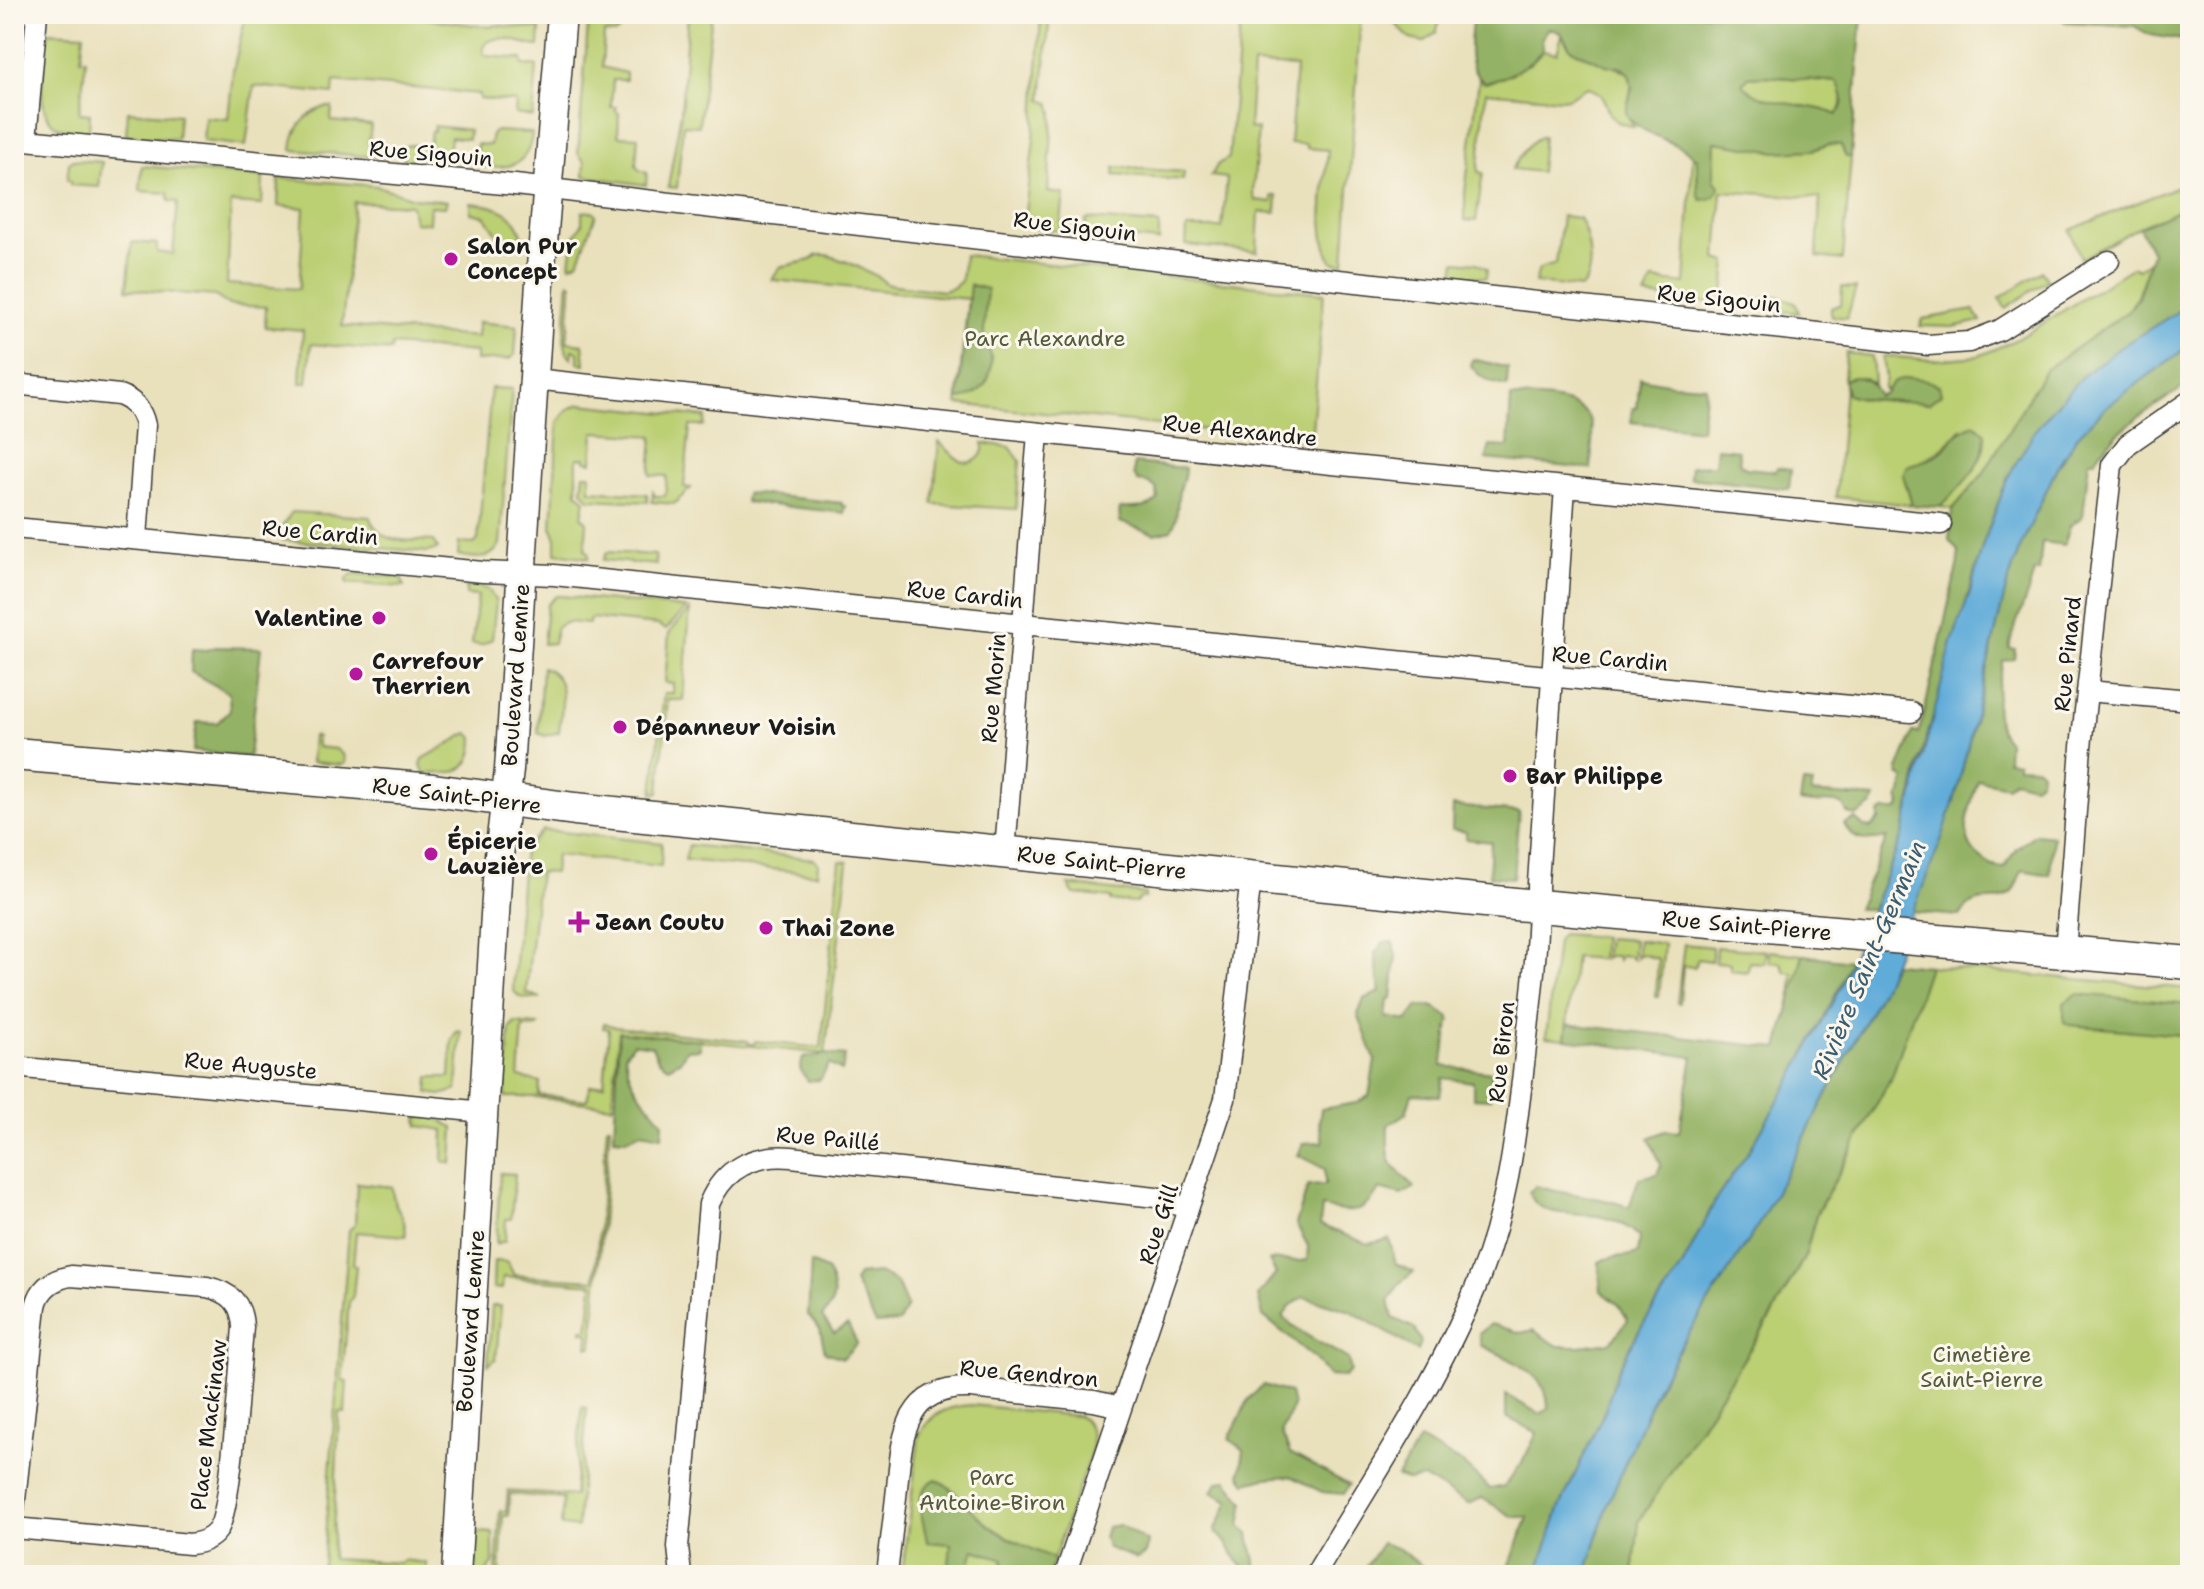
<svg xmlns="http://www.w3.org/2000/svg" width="2204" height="1589" font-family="'Shantell Sans',sans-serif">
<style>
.green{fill:#bbcf73;stroke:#6c7648;stroke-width:2}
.forest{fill:#94b265;stroke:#586740;stroke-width:2;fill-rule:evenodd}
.water{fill:#60acd9;stroke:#3e647a;stroke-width:2}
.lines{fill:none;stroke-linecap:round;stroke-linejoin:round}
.minor-casing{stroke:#3b3934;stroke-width:23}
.secondary-casing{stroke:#3b3934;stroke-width:31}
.primary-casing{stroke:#3b3934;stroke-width:35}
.minor{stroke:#fff;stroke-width:20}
.secondary{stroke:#fff;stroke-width:28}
.primary{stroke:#fff;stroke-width:32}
.poi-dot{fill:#b5179e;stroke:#fbf7ec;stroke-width:3}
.labels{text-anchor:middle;stroke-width:6;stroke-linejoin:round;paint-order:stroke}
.street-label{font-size:22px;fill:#1c1c1c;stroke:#fbf7ec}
.poi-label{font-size:22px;font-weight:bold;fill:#1c1c1c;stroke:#fbf7ec;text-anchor:start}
.park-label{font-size:22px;fill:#545b3a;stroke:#fbf7ec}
.water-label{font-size:24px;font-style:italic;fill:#3b5d71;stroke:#fbf7ec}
</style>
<rect width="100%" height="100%" fill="#fbf7ec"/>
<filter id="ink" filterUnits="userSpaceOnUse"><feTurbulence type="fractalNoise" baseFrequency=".0125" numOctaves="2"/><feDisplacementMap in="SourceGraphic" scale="16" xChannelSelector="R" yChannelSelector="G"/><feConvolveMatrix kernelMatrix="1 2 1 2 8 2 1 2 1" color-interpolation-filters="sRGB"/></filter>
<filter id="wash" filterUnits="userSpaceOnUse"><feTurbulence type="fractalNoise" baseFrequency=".006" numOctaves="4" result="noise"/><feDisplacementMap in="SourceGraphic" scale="32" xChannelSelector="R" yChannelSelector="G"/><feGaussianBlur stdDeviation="1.8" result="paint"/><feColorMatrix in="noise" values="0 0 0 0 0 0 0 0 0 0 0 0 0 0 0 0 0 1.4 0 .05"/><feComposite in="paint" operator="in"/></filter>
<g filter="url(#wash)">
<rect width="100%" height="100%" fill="#e9e0bc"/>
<path class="green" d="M14,14H24L14,110Z
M246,14H390L490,27L496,25L540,29L539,46C520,45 501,31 485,44L483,52L486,56L522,59L523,65L537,66L533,117L515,114L516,102L479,99V94L334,81L333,94L254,86L246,146L203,141L205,117L228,119L233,71Z
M688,14H712L699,126L683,125L677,188L668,187L681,112Z
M1041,14H1050L1042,100L1050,103L1053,112L1048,192L1064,194L1060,231L1023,227L1034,139Z
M1241,14H1361L1344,263L1333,262C1314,237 1326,180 1328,150L1306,148V144L1290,143L1296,67L1253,65L1249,128L1258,129L1253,194L1255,200L1272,202V196H1277L1276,213L1259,212L1257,252L1186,245L1187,228H1222L1227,178L1211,176L1218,164L1229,158Z
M1402,14H1445L1441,16L1436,33L1424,42L1410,39L1395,23Z
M588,25L615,27L619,31L615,34L604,33L602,67L626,73V80H613L611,107H616V112L619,113L618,136L638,137L636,165L639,170L647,173L646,185L584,176L585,162L578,154Z
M48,32L84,34L81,59H86L79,113L90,114L89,131C80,130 67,131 58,127C31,113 46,57 48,32Z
M1562,35C1565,39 1566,43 1569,46C1581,59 1626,66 1630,76C1634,88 1627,101 1626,113L1634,127C1628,125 1620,124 1615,120C1601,110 1613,97 1587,87L1568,98L1561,99L1486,92L1478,172L1483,173L1476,221L1465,220V192L1479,79L1485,83L1530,64L1543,50L1557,53Z
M1766,76L1838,82C1843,94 1845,104 1838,115C1812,102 1761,107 1743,84L1748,77Z
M325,107H332L331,121L371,125L369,142L385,144L387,158L292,150C293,129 305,114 325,107Z
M128,111L179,115L177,139L126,135Z
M434,126L469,130L468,139L451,137L448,164L404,160L402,149L407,145H429L431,131H434Z
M496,131L532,133C529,170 503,169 475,166L477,144L490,145L492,133Z
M1543,136L1540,172L1512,169C1521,156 1528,141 1543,136Z
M1714,142L1813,150L1830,144L1841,145L1846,157H1851L1843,260L1817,257L1820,198L1722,191L1717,259L1727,262L1723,304L1645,296L1653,280L1685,284L1693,155L1697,160L1698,192L1714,180Z
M73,160L102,162L99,187L70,185V181L67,180L69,163Z
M142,166L263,177L262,205L231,203L227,284L299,289L304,208L278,206L279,178L377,186L414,198L447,201L445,207L430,206L429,223L414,222L411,205L354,202L342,326L477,337L478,322L517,326L515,355L509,359L476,361V352L392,345L391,351L311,344L307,383H300L303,330L265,327L266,307L229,305L215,296L127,289L132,242L157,244V252L173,254L178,202L169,201L168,193L140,191Z
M1115,167L1184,172L1183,180L1114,175Z
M2190,181V205L2139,227L2081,259L2070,230Z
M471,203C500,205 521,214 524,246L505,245L485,216L471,213Z
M593,211L596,215L578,262L570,265L573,239L582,224V212Z
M1562,216L1579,218C1589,236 1596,271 1581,288L1535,283L1539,269L1556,264Z
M1088,219L1159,224V241L1086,234V221Z
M817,255H827L850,263L877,276L887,284L943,291L954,287L961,281L964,255L1324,293L1311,441L957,404L968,299L772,280L780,267L811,260Z
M2152,259C2142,276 2141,295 2128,311L2024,407L1983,474L1953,509L1940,507L1975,469L1961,429C1944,448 1932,459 1907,466L1903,475L1912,505L1836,497L1845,386L1847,394L1865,399L1903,402L1938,385C1922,378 1894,372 1886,392L1883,388L1886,379L1883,356L1934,360L1979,356L2019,338L2133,267L2138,269Z
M1456,261L1477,263L1487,269L1486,278L1454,274Z
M2042,271L2048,280L2005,308L2000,298Z
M569,282L572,284L567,342L583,344L585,364L578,363V352L573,350L572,358L567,353L564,340Z
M1842,287L1856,288L1847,318L1831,316V308L1841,304Z
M1777,296L1795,302L1799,313L1751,307V303L1755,299Z
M1974,310L1981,321L1953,327L1920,326L1923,319Z
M1846,353L1872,356L1874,384L1865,378L1844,380Z
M491,388L512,389L500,544C492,561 475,559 458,555L459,543L474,544L478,540Z
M580,404L706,417L704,426H690L684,487L691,488L674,504L652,502L653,492L655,496H665L667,476L650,475L653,436L594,432L592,462L585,461V458H577C576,468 578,480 577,492L585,500L582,517L587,522L585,549L589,553V558L556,553V539L552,527L558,422L568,409Z
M939,442C946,447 953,457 961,461C974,466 985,456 983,443L1010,447L1020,461L1016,509L933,504Z
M584,474H590V490L647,494L648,502L589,499L582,490Z
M292,512L370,517C381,547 405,539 433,541L438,549L428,552L281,540L280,530Z
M607,552L655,555L656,565L603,560Z
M352,574L401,577L404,587L347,583L346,580Z
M475,585L489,590L496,602L492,639L482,645L472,644L478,596L466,595V587Z
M556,596H561L686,608L666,630L658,625L590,618L589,624L567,622L557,627L553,643L543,644L547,605Z
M690,609L683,700H668L659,793H653L664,693H673V684L665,683L669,633Z
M542,667C571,677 561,708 559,732L545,736L538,733Z
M468,733L474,738C474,772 455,775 425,773L421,765L423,759Z
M313,736L317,737V747L336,749L344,756L345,763L342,765L311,762Z
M543,830L662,843L661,866L556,855L554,873L539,872L526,993L541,998C531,999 516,1000 513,988L523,858L525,847L528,846Z
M689,845L815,859L818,863L817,874L685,860Z
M840,861L848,862L825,1054L619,1032L612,1106L533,1097H505L510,1028L515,1023L538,1025L535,1028L523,1027L519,1077L540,1082L539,1095L587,1100L590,1086L604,1084L609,1029L603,1028L604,1023L615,1027L748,1041L749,1044H754L755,1041L821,1048Z
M1068,885L1145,894V898H1140L1136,903L1111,901V898L1074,894Z
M1562,934L1603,937L1601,959L1575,957L1565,1039L1546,1037L1557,941Z
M1607,938L1634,940L1632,959L1629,956L1620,955L1618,960L1616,956H1607L1604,959Z
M1638,940L1664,944L1659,997H1656L1658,959L1641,954L1636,959Z
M1684,944L1712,947V961L1697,959L1695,967L1683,966L1680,1003H1677Z
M1716,947L1766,951L1764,963L1750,962L1747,972L1730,970V963L1715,962Z
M1769,951L1803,955L1790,1010L1793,973L1785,972L1781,963L1769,962Z
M1929,966L2190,989V1575H1633L1639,1521L1772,1315L1805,1256L1816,1215L1892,1076Z
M457,1031L461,1032L457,1090L441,1095L428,1093L429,1077H450L452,1039Z
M418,1117H436L454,1128L452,1164L443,1161L444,1130L419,1126Z
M607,1126H610L592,1347H588L589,1333L582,1332V1329H588L593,1284L503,1277L502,1289L493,1288L494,1261L507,1262L514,1275L593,1280L595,1278Z
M500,1173L515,1174L511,1219H506L505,1241L496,1244Z
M357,1183L392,1187C393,1211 406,1212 406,1236L356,1232L353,1265L356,1266L353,1296L349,1302L342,1380L347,1381L345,1413L339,1412L332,1559L401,1563L402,1560L426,1563V1575H393L330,1568L331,1575H322L349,1230L355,1225Z
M492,1306H501L496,1359L488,1365Z
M972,1405L1078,1416C1092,1423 1094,1438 1091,1452L1048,1575H902L919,1436C930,1413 948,1406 972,1405Z
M582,1407L587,1408L577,1528L561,1526L563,1499L510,1494L508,1516H503L500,1574H496L500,1511H506L508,1491L574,1496Z
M478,1532L493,1533V1564L487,1571L488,1575H475Z"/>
<path class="forest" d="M1463,14H1862L1851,157H1846L1841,145L1830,144L1813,150L1777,152L1715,142L1714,180L1720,186C1717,196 1712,200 1701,200L1698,193L1697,159C1676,138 1641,138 1626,113L1632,87L1629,73L1623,68L1606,65L1571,49L1561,33L1549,28L1542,38L1543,50C1527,67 1507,78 1485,83C1465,69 1470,44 1472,22ZM1766,76L1837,82C1843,94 1846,104 1837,115C1812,102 1761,107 1743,84L1748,77Z
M2057,14H2190V41L2150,35L2134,26L2065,22Z
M2190,205V304L2122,346L2080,378L2008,477L1983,544L1920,761L1903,835L1872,909H1857L1887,838C1870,842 1853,843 1844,824L1855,819L1864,827L1871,828L1879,820V814L1884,810H1898L1901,803L1899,800L1905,779L1900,776L1898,770L1913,732L1918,733L1923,718L1958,562L1959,552L1949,540L1953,509L1983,474L2045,370L2128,311L2138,298L2152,252L2139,227Z
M970,285L987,289C986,304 984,320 984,335C985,343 991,350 991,359C993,381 979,398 958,399Z
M2190,345V383C2157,406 2117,426 2095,460H2089L2083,516L2070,526L2064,545L2042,542L2039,572L2034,571C2028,598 2015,621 2009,648L2015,649L2014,659L2003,661C1998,683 1989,726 2008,741L2007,760L2018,762V766L2037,767L2041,771L2040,780L2034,785L2013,780L2007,786L1978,780C1971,805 1955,839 1981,858C1989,864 1993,868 2004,868L2016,849L2035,834L2053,836L2050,875L2023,870C2018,877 2016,888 2011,893C1993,909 1977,888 1960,916L1912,912L1957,791L2006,588L2019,550L2057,467L2078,435L2106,407Z
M1473,359L1508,368L1507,386C1491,384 1479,378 1470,364Z
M1853,377C1868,378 1873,382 1878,396L1886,392C1895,372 1922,377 1939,386L1941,394L1929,403L1865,399L1847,394L1844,380Z
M1640,378L1672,384L1706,386L1701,430L1631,422L1633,408H1637Z
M1511,397C1533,398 1584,395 1591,424C1594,437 1591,455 1591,469L1486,459L1490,446L1508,447Z
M1975,424L1985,433C1987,465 1960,486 1940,507L1912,505L1903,474L1907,466C1920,463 1934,459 1944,449C1956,437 1957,430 1975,424Z
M1717,448L1738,450L1740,464L1746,468L1776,471L1777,467L1791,469L1789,489L1690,478L1691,466L1715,465Z
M1134,463L1185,468C1185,480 1181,482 1179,492C1176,506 1179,518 1171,530L1155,534L1120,522L1119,509C1134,506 1147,512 1158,499L1156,488L1147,482L1138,481L1134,475Z
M746,493L842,503V506H846L844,513L745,502Z
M215,647L261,648L249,757L193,751L197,722L217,723L230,710L229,693L191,672L192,649L206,650Z
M1803,783L1813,784L1811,793L1875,798L1872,805L1856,816L1847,813L1843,805C1828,799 1815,805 1800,802Z
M1453,806L1519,812L1513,878L1489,876L1491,842L1466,839V832L1452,830Z
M1384,942H1393L1396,955L1392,998L1388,1000L1386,1017L1407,1021L1418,1006L1434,1007L1450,1018L1442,1066L1492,1072L1490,1099L1473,1098V1082L1443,1078L1440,1096L1412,1094L1406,1113L1388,1125C1388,1136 1386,1154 1392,1164C1398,1173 1407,1178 1414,1188L1401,1195L1379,1189C1364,1217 1349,1213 1322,1207L1320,1225L1368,1244L1389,1239L1396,1264L1414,1272L1400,1283L1389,1300L1393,1318L1414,1328L1421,1342L1418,1351L1351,1311L1304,1297L1290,1306L1283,1317C1301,1335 1326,1345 1348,1359L1351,1371L1344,1377L1329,1376L1314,1358L1263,1316L1258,1296L1276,1274L1269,1261C1283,1258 1293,1263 1307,1260L1308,1246L1296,1224L1308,1186L1325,1185V1169L1298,1155L1304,1143L1323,1142L1319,1122L1321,1109L1356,1103L1369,1096L1375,1060L1358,1014L1364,999L1380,992L1375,953Z
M1803,955L1851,961L1839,988L1795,1073L1749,1151L1715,1201L1682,1267L1640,1329L1618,1370L1606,1408L1559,1509L1537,1575H1506L1528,1517H1513L1482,1498L1468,1504L1424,1478L1409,1481L1397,1477L1419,1440L1461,1462L1490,1489L1504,1486L1522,1463L1537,1433L1506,1417V1395L1540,1414L1548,1409C1549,1372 1509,1360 1481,1345L1479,1334L1491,1324L1521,1333L1533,1330L1558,1346H1580L1611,1342L1628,1320L1619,1305L1601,1291L1599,1262C1614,1254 1622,1259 1638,1253L1640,1237C1629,1227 1617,1220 1602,1217C1579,1212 1538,1220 1529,1192L1536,1186C1568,1196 1598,1195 1629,1207L1639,1178L1657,1174L1661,1164L1649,1138L1665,1131L1679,1132L1693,1057L1565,1039L1567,1024L1778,1048Z
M1893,963L1929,966L1892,1076L1816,1214L1805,1256L1772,1315L1639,1521L1633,1575H1586L1605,1511L1656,1391L1683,1342L1760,1222L1883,987Z
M2077,994L2190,1004V1036L2069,1025L2064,1022V1003Z
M619,1032L700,1040V1049L686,1050L681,1060L668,1067L658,1060L652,1046L633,1043L625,1055C629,1086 644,1099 663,1122L662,1136L641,1132L626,1139L614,1138Z
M825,1054L845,1056L842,1071L829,1064L820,1080L808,1081L800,1069L803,1058Z
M811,1263L828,1271C835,1294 838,1299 822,1317L834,1333L848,1325L857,1343L843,1358L825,1352L820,1329L808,1315Z
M879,1273L897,1283L907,1306L899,1322L876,1324L854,1282L858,1275Z
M1263,1385L1290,1393L1293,1406L1281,1432L1290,1453L1349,1485L1343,1494L1322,1492L1291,1476L1265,1478L1246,1483L1240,1475L1244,1450L1229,1439L1248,1400Z
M936,1479C957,1489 969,1510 987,1524C1006,1539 1032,1548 1054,1559L1048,1575H1000L1004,1559L974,1550L966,1575H948L951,1544L927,1542C924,1518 909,1493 936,1479Z
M1227,1480L1244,1502L1240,1526L1249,1533C1250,1547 1258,1561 1255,1575C1232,1564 1233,1545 1215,1531L1229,1501L1212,1492L1217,1483Z
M1120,1525L1148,1542L1145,1554L1137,1559L1108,1548L1104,1538L1107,1527Z
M1382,1543L1399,1549L1434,1575H1378L1365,1568Z"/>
<path class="water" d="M2190,304V345L2106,407L2078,435L2057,467L2019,550L2006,588L1957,791L1942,838L1883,987L1760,1222L1683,1342L1656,1390L1605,1511L1586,1575H1537L1559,1509L1606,1408L1618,1370L1640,1329L1682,1267L1715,1201L1749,1151L1795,1073L1840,988L1903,835L1952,642L1970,593L1983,544L2008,477L2035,430L2080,378L2122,346Z"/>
</g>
<g filter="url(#ink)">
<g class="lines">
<g class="minor-casing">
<path id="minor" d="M14,139L515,185L1266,272L1928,345L1969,342L2000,330L2109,261
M26,140L37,14
M534,379L1332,464L1941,524
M14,384L119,395C134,400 142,411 145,425L137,538
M14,528L483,572L554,575L1023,624L1911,712
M2087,691L2190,700
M1005,852L1038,433
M2065,951L2081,747L2112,465L2128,444L2190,401
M14,1067L484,1112
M14,1509L36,1306C40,1288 53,1279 71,1276L207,1287C230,1292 242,1303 243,1327C240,1361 232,1513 217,1531C210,1540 200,1543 190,1544L14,1528
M681,1575L678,1547L709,1204C724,1168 753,1154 791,1157L1156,1197L1188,1209
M887,1575C890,1546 894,1517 897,1488C902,1437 904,1386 971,1388L1094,1401L1121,1407
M1065,1575L1225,1099L1251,878
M1315,1575C1370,1482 1434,1388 1475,1289C1509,1207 1516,1133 1526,1047C1532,992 1539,938 1538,883L1565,487"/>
</g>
<g class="secondary-casing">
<path id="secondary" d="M456,1575L498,864L509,770L541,267L562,14"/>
</g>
<g class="primary-casing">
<path id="primary" d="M14,754L433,790L575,809L1515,904L2190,963"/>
</g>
<use href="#minor" class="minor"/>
<use href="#secondary" class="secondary"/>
<use href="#primary" class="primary"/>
</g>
</g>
<g class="poi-dot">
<circle cx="451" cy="259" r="8"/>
<circle cx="379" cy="618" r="8"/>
<circle cx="356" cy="674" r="8"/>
<circle cx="620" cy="727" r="8"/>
<circle cx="1510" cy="776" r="8"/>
<circle cx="431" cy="854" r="8"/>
<path d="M575 910h8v8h8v8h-8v8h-8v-8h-8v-8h8z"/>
<circle cx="766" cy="928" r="8"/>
</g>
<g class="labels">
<g class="street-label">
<text transform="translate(431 153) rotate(5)" y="8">Rue Sigouin</text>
<text transform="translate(1075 226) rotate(7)" y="8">Rue Sigouin</text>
<text transform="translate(1719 298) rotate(6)" y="8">Rue Sigouin</text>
<text transform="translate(1240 430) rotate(6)" y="8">Rue Alexandre</text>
<text transform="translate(320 532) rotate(5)" y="8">Rue Cardin</text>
<text transform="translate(965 594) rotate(6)" y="8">Rue Cardin</text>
<text transform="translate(2067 654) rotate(-84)" y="8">Rue Pinard</text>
<text transform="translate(1610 658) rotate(5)" y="8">Rue Cardin</text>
<text transform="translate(515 675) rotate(-86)" y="8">Boulevard Lemire</text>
<text transform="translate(993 688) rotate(-85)" y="8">Rue Morin</text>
<text transform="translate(457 795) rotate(7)" y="8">Rue Saint-Pierre</text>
<text transform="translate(1102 862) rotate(6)" y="8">Rue Saint-Pierre</text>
<text transform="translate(1747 925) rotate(5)" y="8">Rue Saint-Pierre</text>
<text transform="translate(1501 1052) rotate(-84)" y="8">Rue Biron</text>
<text transform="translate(251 1065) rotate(5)" y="8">Rue Auguste</text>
<text transform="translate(828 1138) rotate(5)" y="8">Rue Paillé</text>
<text transform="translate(1158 1224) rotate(-72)" y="8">Rue Gill</text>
<text transform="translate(470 1321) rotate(-86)" y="8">Boulevard Lemire</text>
<text transform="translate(1029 1373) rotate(5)" y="8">Rue Gendron</text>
<text transform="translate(208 1425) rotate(-83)" y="8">Place Mackinaw</text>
</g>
<g class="poi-label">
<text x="467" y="254">Salon Pur<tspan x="467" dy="25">Concept</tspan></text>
<text x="363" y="626" text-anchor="end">Valentine</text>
<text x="372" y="669">Carrefour<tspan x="372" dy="25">Therrien</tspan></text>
<text x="636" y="735">Dépanneur Voisin</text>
<text x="1526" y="784">Bar Philippe</text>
<text x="447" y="849">Épicerie<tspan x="447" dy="25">Lauzière</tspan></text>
<text x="595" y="930">Jean Coutu</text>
<text x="782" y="936">Thai Zone</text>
</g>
<g class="park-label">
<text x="1045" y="346">Parc Alexandre</text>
<text x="1982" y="1362">Cimetière<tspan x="1982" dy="25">Saint-Pierre</tspan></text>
<text x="992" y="1485">Parc<tspan x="992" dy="25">Antoine-Biron</tspan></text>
</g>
<g class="water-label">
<text transform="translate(1869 960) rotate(-67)" y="8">Rivière Saint-Germain</text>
</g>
</g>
<rect width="2204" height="1589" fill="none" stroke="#fbf7ec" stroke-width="48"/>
</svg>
